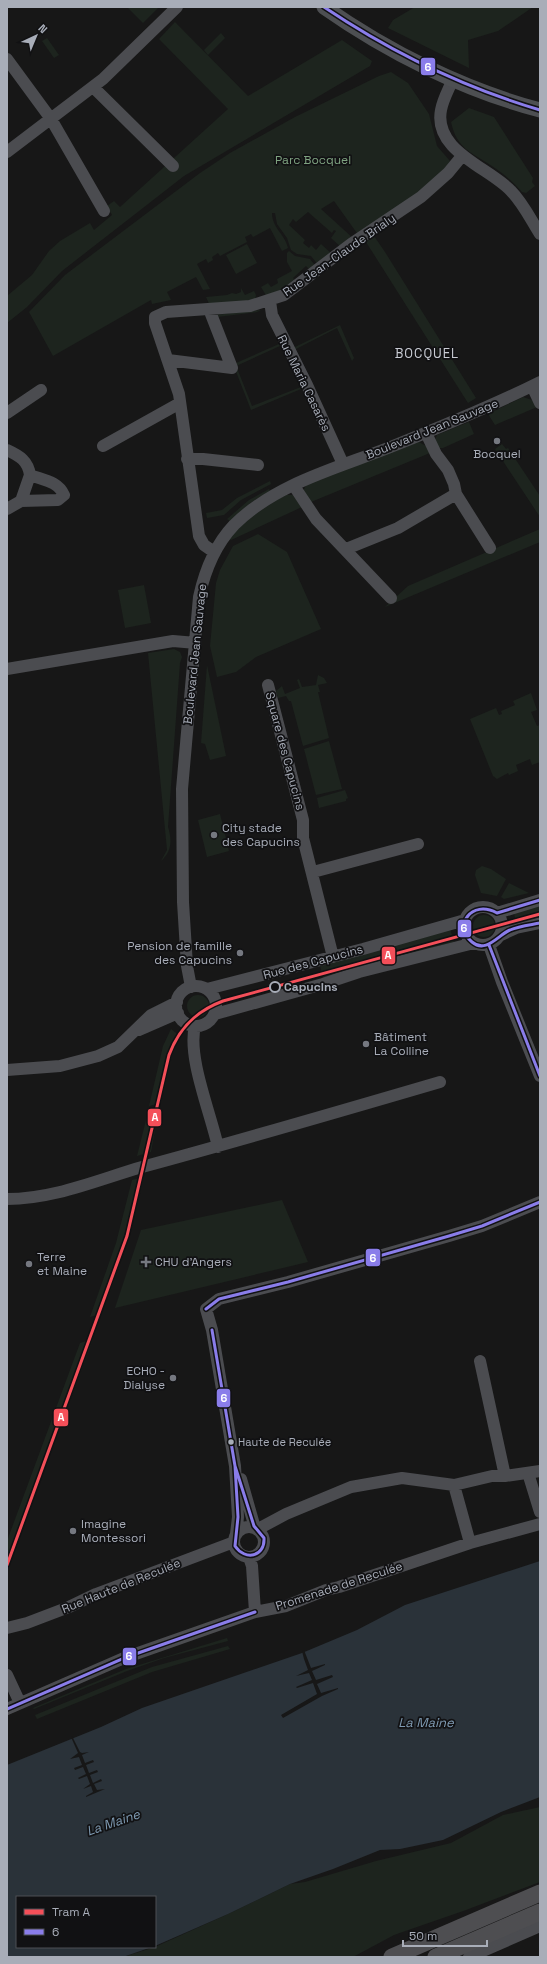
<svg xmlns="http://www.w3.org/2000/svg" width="547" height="1964" font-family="'Space Grotesk',sans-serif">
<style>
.green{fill:#1d241e}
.water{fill:#2a3239}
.pier{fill:#171717}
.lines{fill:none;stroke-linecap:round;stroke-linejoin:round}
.minor{stroke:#4b4c50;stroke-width:12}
.major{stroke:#4d4f52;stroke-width:15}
.highway{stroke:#4e4e51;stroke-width:17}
.bus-1-casing{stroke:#111113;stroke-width:6}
.bus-1{stroke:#8a7dea;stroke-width:3}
.tram-1-casing{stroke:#111113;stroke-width:6}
.tram-1{stroke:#f44f59;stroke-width:3}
.poi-dot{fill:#757880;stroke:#111113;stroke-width:1.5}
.stop-dot{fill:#111113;stroke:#a8adb8;stroke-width:2}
.bus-dot{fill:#a8adb8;stroke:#111113;stroke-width:1.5}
.labels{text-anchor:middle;stroke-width:3.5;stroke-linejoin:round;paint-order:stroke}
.bus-label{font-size:11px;fill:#a8adb8;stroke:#111113;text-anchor:start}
.park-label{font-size:12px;fill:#7fa381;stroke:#111113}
.street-label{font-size:12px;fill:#a8adb8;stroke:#111113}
.poi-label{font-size:12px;fill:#a8adb8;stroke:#111113;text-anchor:start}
.stop-label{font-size:12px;font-weight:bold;fill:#a8adb8;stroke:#111113;text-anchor:start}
.neighbourhood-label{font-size:13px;letter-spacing:1px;fill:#c9ccd4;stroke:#111113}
.water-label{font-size:13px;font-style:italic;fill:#7f9bb3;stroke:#111113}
.line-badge{stroke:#111113;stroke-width:1.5}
.badge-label{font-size:11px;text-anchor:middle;font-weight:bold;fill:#fff}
</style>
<rect width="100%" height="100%" fill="#171717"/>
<path class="green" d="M127,7H159L143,23Z
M415,7H533L498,31L468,40L469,68L388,28L393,20Z
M175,22L248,96L342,40L372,61L370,66L184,176L62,271L27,307L7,323V296L32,275L49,251L60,241L90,223L94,230L112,215L107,206L114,201L120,207L228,109L159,39Z
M221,33L225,38L208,55L204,50Z
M47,38L59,55L54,58L42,41Z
M391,72L408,83L429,114L437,146L450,161L436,182L359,236L334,201L321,209L354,239L342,248L331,238L336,231L334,230L332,233L308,212L296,222L293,219L289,225L305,240L303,243L309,248L311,245L316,250L321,244L333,255L319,266L311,256L297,254L291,250L287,238L277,224L275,213H272C272,228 285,234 288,248L282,251L270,228L253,237L251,234L245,237L247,242L220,256L218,253L212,257L213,260L208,263L206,259L197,264L210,289L203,290L196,277L167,292L171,300L152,304L151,300L53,356L29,312L65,275L200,173L230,153L295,117L379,76Z
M469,108L494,117L533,178L532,182L535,186L526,193L522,192C513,182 503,173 492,166C471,152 457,149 451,122Z
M374,236L385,252L476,398L468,403L366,242Z
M247,244L257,263L236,274L226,255Z
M289,251L295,256L310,259L317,268L312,272L306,266L293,278L298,284L267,297L261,287L268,283L271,287L278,283L277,279L292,271L287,262V253Z
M241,288L245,295L254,291L256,295L255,301L211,308L206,297L227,295L232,293L236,294L241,292Z
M261,310L257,312L217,317L236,363L279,344L280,346L234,367L214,315Z
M340,325L354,358L352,361L337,328L294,350L293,348Z
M237,368L252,406L301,387V389L251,410L235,369Z
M523,397L532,400L537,407L495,425L488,414Z
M469,422L474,434L443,448H439L435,440L437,435Z
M419,442L426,446L430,453L311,502L303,492L306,484Z
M502,444L506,449L508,448L540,496V517L495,449Z
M270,481L271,484L241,500L224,515L207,518L206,513L222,510L237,498Z
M269,489L270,491L252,502L230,521L227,519L249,500Z
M286,495H293L302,507L231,540L228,539C245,520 264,507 286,495Z
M540,529V542L385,607L408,586Z
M258,534L287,552L321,629L256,657L236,672L217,677L210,646L216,583L220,570L233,546Z
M144,585L151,623L125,628L118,590Z
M174,649L180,652L182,657L180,663L168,827C172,840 172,851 161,861L167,850L148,653Z
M207,665L226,756L210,760L205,744L201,743Z
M318,675L324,678L327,683L318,685L320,692H318L329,738L303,746L291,701H289L286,696L278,698L276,691L282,686L285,694L300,688L297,680L299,679L302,687L316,685Z
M531,693L537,710L531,712L537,726L540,725V762L532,765L530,759L516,765L518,771L509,775L508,773L497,779L493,776L470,719L496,708L499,715L502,714L501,711L515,705L513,701Z
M329,741L342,789L316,795L304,749Z
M345,790L348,798L346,799V801L319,808L317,798Z
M220,814L229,851L207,857L198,820Z
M482,866L491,869L506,879L497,896L481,893L475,875L476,870Z
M509,883L529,893L504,899L501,897Z
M540,904V918L517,924L513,911Z
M473 926a11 11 0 1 1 22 0a11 11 0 1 1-22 0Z
M450,929L454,942L323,978L320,965Z
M187 1006a11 11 0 1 1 22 0a11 11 0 1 1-22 0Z
M171,1029L180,1036L172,1056L161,1103L149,1106L163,1046Z
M159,1108L151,1152L137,1156L148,1112Z
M144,1177C133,1224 120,1270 101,1314L90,1317L116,1243L132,1180Z
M282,1200L308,1262L115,1308L141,1230Z
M93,1339L7,1571V1541L80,1343Z
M227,1638L228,1641L164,1658L127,1671L34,1709L33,1708L126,1669Z
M228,1646L230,1649L152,1672L37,1719L35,1715L152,1667Z
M540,1807V1882L466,1910L394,1935L353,1957H123L155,1947L228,1914L290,1884L305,1882L376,1861L451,1843L503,1815Z"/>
<path class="water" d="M540,1561V1797L501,1812L443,1840L400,1849L380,1850L333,1869L290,1884L228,1914L155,1946V1897H17V1947H152L123,1957H7V1765L101,1727L142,1708L302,1653L357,1630L405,1605Z"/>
<path class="pier" d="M304,1650L311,1668L325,1664V1665L312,1671L316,1680L332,1675L333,1677L317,1684L321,1693L338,1688V1689L322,1696L283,1718L281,1715L317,1694L313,1683L297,1688L296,1687L312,1680L309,1673L296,1676L308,1670L304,1659L302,1651Z
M72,1736L80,1752L82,1753L89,1752L82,1755L85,1763L93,1760L94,1762L86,1765L89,1773L97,1770L98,1772L90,1775L93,1783L101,1779L102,1781L94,1784L97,1790L105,1789L86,1797V1796L93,1792L91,1786L83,1789L90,1784L87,1776L79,1779L78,1778L86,1774L83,1767L75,1770L74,1768L82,1765L79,1757L70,1759L78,1753L71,1737Z"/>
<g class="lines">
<path class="minor" d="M7,59L51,119L104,211
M453,79C449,89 443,99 441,110C433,151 490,168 511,191C523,203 531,220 540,234
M93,87L173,166
M7,152L103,79L177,7
M270,301L272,315L307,385L343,464
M168,360L232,368L209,309
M532,386L540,403
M7,413L41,390
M426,433L436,454L448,470L454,484L456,494L490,548
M103,446L180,403
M7,450C20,456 28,461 30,475
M187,459H203L258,465
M294,486L316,519L391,598
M7,509L21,501L58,500L64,495C58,481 43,480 30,475L21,501
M346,549L398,528L456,494
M214,552L204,545L199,536L179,394L155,323V317L166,312L250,306L284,295L351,244L421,197L448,173L462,156
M7,669L173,641L196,643
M268,685L303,820V838L333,957
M313,872L418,844
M464 926a19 19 0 1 1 38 0a19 19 0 1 1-38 0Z
M497,913L540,900
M501,935L516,928L540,923
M489,945L502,982L540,1076
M176 1006a20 20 0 1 1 40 0a20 20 0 1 1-40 0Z
M191,987L187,966L183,902L182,789L199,597C205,570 215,545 234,525C276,483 341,467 393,446C443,426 492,406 540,382
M207,989L363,949L465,920
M215,1014L323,984L359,972L474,943
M195,1026C187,1057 211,1114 218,1147
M139,1030L178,1013
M7,1070L60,1066L98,1056L118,1047L151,1015L177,1002
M7,1199C54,1199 97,1180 142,1167C242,1140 341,1111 440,1082
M480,1361L505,1476
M528,1473L540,1512
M241,1479L255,1528
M454,1485L470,1543
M234 1542a15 15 0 1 1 30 0a15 15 0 1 1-30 0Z
M258,1529L286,1514L351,1487L402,1478L454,1485L492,1476H505L540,1471
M236,1534L238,1517L235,1466L212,1330L206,1309L219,1299L288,1282L449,1236L482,1226L540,1202
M249,1557L252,1566L255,1612
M7,1628L27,1623L69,1607L96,1594L234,1542
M7,1675L20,1703
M7,1709L124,1658L255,1612L286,1606L326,1590L339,1587L470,1543L540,1524
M469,1957L540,1926"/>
<path class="major" d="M324,7C388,52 464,90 540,110"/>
<path class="highway" d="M392,1957L540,1893
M436,1957L540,1912"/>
<g class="bus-1-casing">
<path id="bus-1" d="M324,7C391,52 462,87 540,110
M540,900L497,913C471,899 453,926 472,942C486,954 498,935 510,930C519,926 530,925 540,923
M489,945L540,1076
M206,1309L219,1299L288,1282L449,1236L482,1226L540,1202
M212,1330L235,1466
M212,1330L235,1466
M235,1466L254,1526L264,1538C265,1557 245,1561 235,1546L238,1517Z
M7,1709L124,1658L255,1612"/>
</g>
<use href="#bus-1" class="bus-1"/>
<g class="tram-1-casing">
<path id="tram-1" d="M7,1565L127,1236L169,1055C179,1028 196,1011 223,1001L540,914"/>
</g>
<use href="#tram-1" class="tram-1"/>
</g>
<g class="poi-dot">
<circle cx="497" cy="441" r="4"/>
<circle cx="214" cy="835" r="4"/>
<circle cx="240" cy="953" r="4"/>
<circle cx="366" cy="1044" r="4"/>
<path d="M144 1256h4v4h4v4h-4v4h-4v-4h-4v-4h4z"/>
<circle cx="29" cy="1264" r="4"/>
<circle cx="173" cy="1378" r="4"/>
<circle cx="73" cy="1531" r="4"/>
</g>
<circle class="stop-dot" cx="275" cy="987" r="5"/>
<circle class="bus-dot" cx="231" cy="1442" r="3.5"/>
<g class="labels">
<g class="bus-label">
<text x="238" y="1446">Haute de Reculée</text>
</g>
<g class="park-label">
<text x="313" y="164">Parc Bocquel</text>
</g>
<g class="street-label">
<text transform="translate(339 255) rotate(-35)" y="4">Rue Jean-Claude Brialy</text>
<text transform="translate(304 383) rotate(64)" y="4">Rue Maria Casarès</text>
<text transform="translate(432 429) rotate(-22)" y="4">Boulevard Jean Sauvage</text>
<text transform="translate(195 654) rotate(-84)" y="4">Boulevard Jean Sauvage</text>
<text transform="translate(285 751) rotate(75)" y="4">Square des Capucins</text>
<text transform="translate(313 962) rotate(-15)" y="4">Rue des Capucins</text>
<text transform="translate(121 1586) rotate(-22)" y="4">Rue Haute de Reculée</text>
<text transform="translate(339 1586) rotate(-18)" y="4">Promenade de Reculée</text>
</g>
<g class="poi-label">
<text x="497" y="458" text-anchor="middle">Bocquel</text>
<text x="222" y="832">City stade<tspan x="222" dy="14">des Capucins</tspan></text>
<text x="232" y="950" text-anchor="end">Pension de famille<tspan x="232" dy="14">des Capucins</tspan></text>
<text x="374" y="1041">Bâtiment<tspan x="374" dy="14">La Colline</tspan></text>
<text x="37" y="1261">Terre<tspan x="37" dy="14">et Maine</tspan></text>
<text x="155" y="1266">CHU d'Angers</text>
<text x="165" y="1375" text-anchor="end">ECHO -<tspan x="165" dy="14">Dialyse</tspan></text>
<text x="81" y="1528">Imagine<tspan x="81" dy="14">Montessori</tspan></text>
</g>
<g class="stop-label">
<text x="284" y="991">Capucins</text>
</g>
<g class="neighbourhood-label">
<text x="427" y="358">BOCQUEL</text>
</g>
<g class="water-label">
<text x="426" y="1727">La Maine</text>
<text transform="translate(113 1822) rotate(-19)" y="5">La Maine</text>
</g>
</g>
<g class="line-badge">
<rect x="420" y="57" width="16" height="19" rx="4" fill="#8a7dea"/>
<rect x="457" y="919" width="15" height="19" rx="4" fill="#8a7dea"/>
<rect x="381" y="946" width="15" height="19" rx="4" fill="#f44f59"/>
<rect x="147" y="1108" width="15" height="19" rx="4" fill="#f44f59"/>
<rect x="365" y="1248" width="16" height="19" rx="4" fill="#8a7dea"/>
<rect x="216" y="1388" width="15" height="20" rx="4" fill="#8a7dea"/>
<rect x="53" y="1408" width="16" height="19" rx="4" fill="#f44f59"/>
<rect x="122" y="1647" width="15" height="19" rx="4" fill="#8a7dea"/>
</g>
<g class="badge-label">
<text x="428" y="71">6</text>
<text x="464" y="932">6</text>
<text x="388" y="959">A</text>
<text x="155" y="1121">A</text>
<text x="373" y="1262">6</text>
<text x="224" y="1402">6</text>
<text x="61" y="1421">A</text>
<text x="129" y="1660">6</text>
</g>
<rect width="547" height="1964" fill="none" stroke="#a8adb8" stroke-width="16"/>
<rect x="16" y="1896" width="140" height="52" fill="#111113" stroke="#4d4f55"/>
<rect x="24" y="1909" width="20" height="6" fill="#f44f59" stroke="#4d4f55"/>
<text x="52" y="1916" font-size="12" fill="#a8adb8">Tram A</text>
<rect x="24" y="1929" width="20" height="6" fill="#8a7dea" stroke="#4d4f55"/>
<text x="52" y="1936" font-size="12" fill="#a8adb8">6</text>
<g transform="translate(36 36) rotate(44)" stroke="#111113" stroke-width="3" paint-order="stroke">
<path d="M0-3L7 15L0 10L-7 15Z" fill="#a8adb8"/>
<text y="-6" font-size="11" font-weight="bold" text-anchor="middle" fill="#a8adb8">N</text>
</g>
<path d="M403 1940v6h84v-6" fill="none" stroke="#a8adb8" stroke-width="2"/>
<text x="409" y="1940" font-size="12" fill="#a8adb8" stroke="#111113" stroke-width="3" paint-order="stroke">50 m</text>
</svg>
